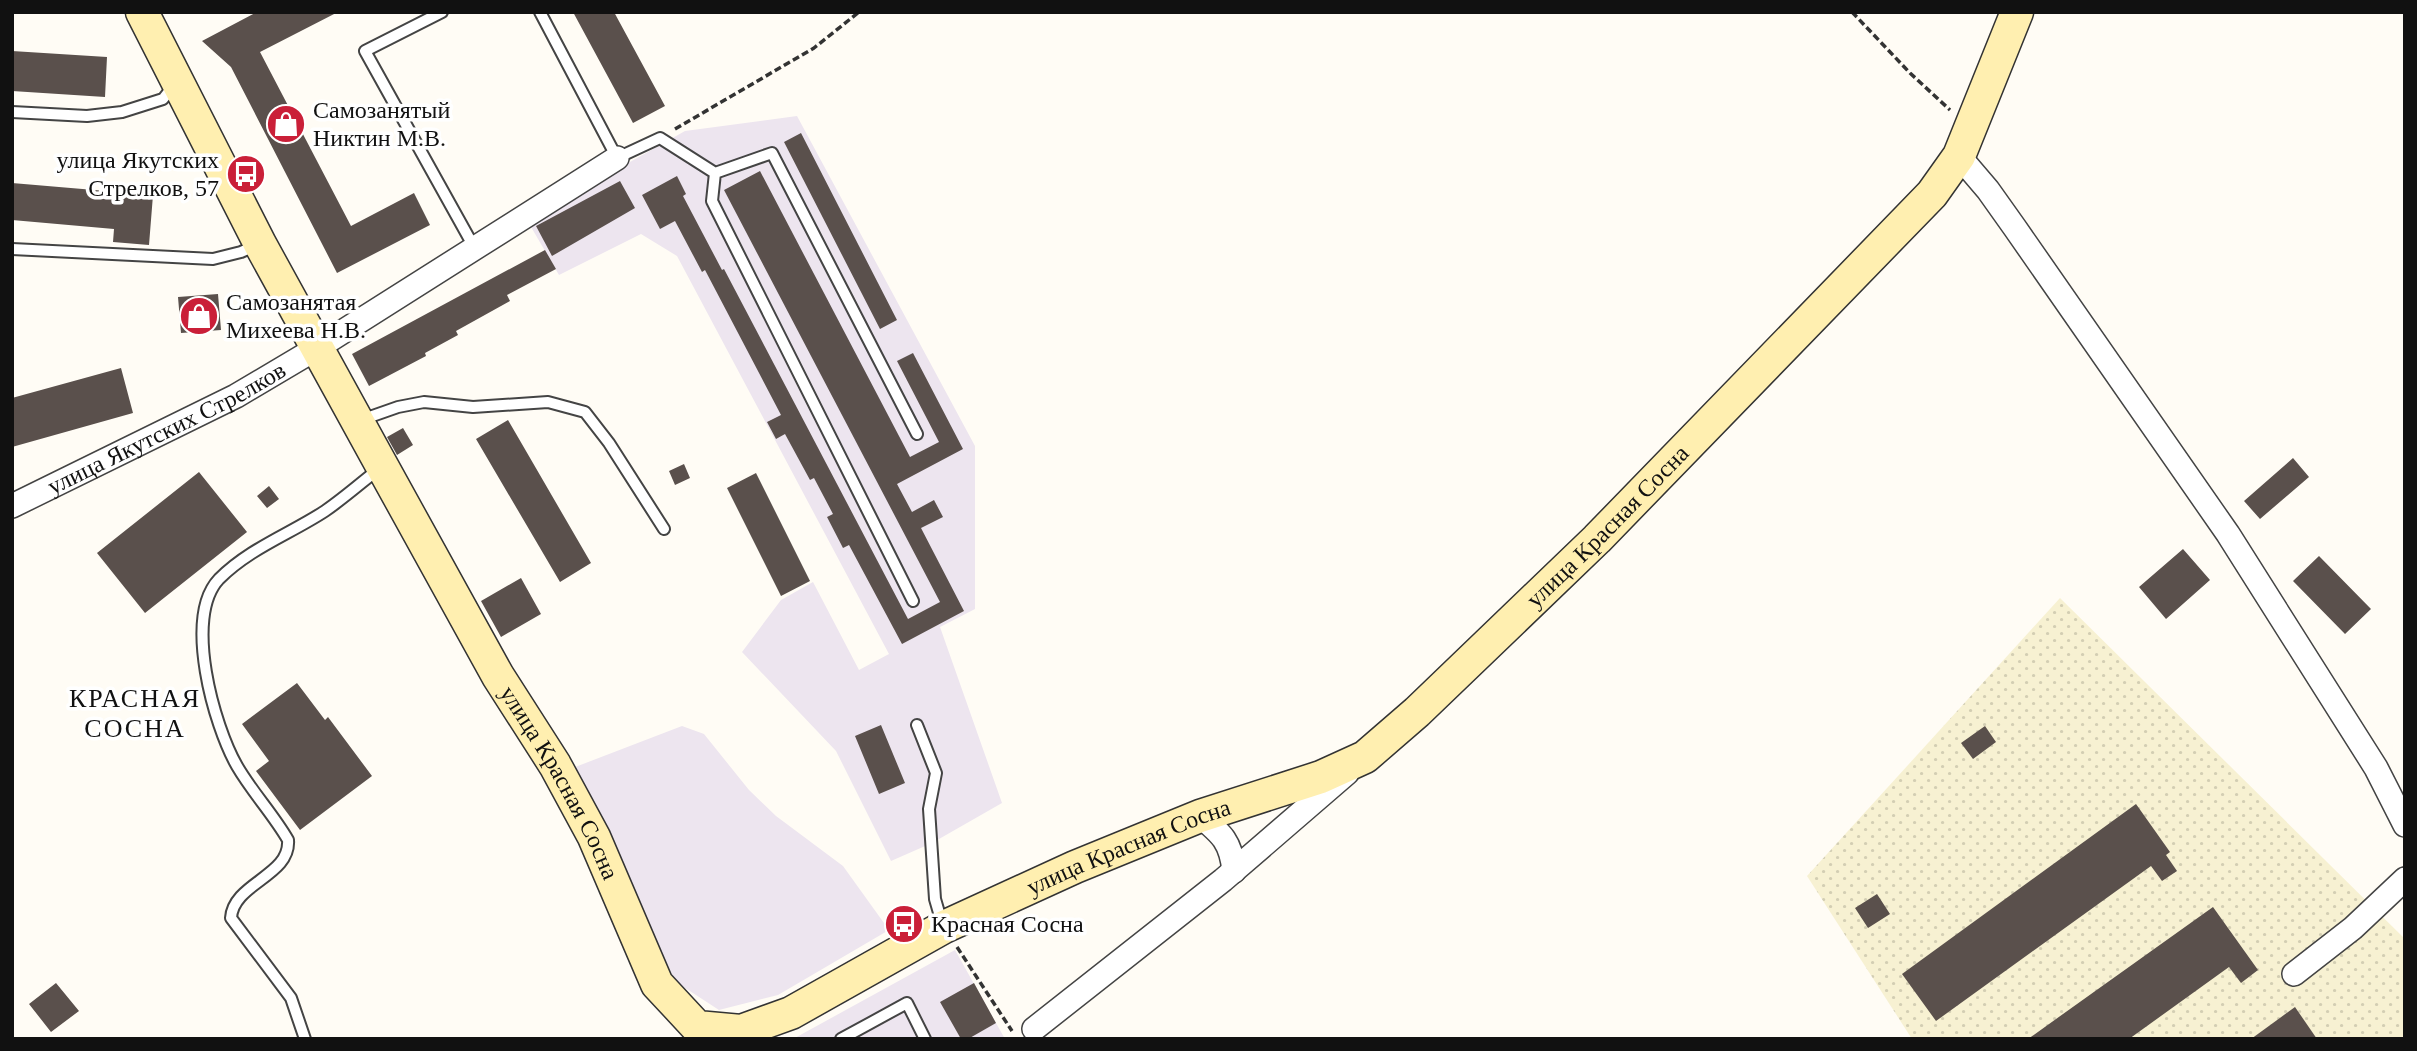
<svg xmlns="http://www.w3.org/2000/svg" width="2417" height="1051" font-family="Georgia,serif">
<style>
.industrial{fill:#ede5ef}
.farmland{fill:url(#farmland-dots)}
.building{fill:#5a504c}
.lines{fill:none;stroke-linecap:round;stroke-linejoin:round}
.lane-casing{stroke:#444;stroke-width:14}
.street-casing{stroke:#444;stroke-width:26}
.secondary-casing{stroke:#333;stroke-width:35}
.path{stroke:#333;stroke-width:3.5;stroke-dasharray:7 3.5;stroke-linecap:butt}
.lane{stroke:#fff;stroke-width:10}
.street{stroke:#fff;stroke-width:23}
.secondary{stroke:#ffefb0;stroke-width:32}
.labels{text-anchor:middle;stroke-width:7;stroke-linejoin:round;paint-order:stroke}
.poi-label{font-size:24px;fill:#111;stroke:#fff;text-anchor:start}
.street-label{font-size:24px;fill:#111;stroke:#fff}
.neighbourhood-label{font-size:26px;letter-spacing:2px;fill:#111;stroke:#fff}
</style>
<defs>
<pattern id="farmland-dots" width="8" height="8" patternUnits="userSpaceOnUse" patternTransform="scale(1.75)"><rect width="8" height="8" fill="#f7f1d2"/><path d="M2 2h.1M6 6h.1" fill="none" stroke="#d3ceb3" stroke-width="1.8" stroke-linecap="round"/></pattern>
</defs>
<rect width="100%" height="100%" fill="#fffcf5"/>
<path class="industrial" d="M797,116L975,446V609L940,627L1002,803L932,843L891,861L836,751L742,652L781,600L813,582L859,670L889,654L677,256L641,234L559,275L527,220L685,131Z
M682,726L704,734L749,790L776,816L843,866L889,930L778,995L719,1010L676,982L570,769Z
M955,950L1005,1039H793Z"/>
<path class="farmland" d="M2060,598L2405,939V1039H1912L1807,876Z"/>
<path class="building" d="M257,12H338L260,52L351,226L414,193L430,225L337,273L231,67L202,41Z
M573,12H614L665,106L633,123Z
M12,51L107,57L105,97L12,91Z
M801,133L897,320L880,329L784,142Z
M760,171L910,457L939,442L897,361L913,353L963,449L897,484L912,512L934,500L943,517L921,528L964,611L902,644L849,545L843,548L827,517L833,514L814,478L810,480L785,434L776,439L767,422L781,415L705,270L702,272L675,221L660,229L642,195L677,176L686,194L683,196L722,270L724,269L908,619L940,602L724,190Z
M620,181L635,208L552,256L536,226Z
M12,183L153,195L149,245L113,242L114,229L12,220Z
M545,250L556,269L507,295L510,301L456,331L458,335L425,353L426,356L369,386L352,354Z
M218,294L221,330L181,333L178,297Z
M121,368L133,413L12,447V398Z
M508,420L591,563L560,582L476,439Z
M403,428L413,445L397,455L387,437Z
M2293,458L2309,477L2260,519L2244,501Z
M684,464L690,478L675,485L669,471Z
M199,472L247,532L145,613L97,553Z
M756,473L810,581L781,596L727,488Z
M269,486L279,499L267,508L257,496Z
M2183,549L2210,580L2166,619L2139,587Z
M2319,556L2371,609L2345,634L2293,581Z
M521,578L541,614L501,637L481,601Z
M297,683L325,720L328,717L372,776L300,830L256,771L269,761L242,724Z
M881,725L905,783L879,794L855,736Z
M1985,726L1996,742L1973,759L1961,743Z
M2136,804L2170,852L2166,855L2177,871L2162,881L2151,866L1936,1021L1902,974Z
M1877,894L1890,914L1868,928L1855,908Z
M2213,907L2258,970L2241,983L2229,967L2129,1039H2028Z
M56,983L79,1011L51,1032L29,1004Z
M974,983L996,1023L968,1039H961L940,1002Z
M2295,1007L2317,1039H2251Z"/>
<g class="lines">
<g class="lane-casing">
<path id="lane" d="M442,12L365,51L474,247
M540,12L617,158L660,138L715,173
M12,112L87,116L122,112L163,99L174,85
M715,173L712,201L913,601
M715,173L772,153L917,434
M12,249L213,259L241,252L259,244
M361,420L398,407L424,402L473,407L548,402L585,412L609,443L664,529
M917,725L936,773L929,809L935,899L942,923
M305,1039L291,998L231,918C233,883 291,876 288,840C273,814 252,792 237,766C214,726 183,617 219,579C250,548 290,534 325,511C344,498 362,482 380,468
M841,1039L907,1003L925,1039"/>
</g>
<g class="street-casing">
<g id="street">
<path d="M1959,156L1988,190L2015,228L2228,534L2376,768L2405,825"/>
<path id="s1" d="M12,506L236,396L317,348L617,158"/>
<path d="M1200,816C1222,834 1231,842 1234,871"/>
<path d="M2294,974L2353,928L2405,879"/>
<path d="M1034,1029L1223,880L1347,773"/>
</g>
</g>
<g class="secondary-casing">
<g id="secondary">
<path id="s2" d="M142,12L260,244L382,466L498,676L555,765L594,837L657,984L697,1027L741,1031L791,1013L944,927L1075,867L1200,816L1321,777L1365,757L1417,712L1597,539L1932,194L1959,156L2017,12"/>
</g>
</g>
<path class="path" d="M1852,12L1910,73L1950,110
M675,129L814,48L859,12
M957,947L1012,1031"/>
<use href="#lane" class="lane"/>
<use href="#street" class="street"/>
<use href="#secondary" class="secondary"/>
</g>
<defs>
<g id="shop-disc" transform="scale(2.0125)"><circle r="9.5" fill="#ca1f38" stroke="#fff"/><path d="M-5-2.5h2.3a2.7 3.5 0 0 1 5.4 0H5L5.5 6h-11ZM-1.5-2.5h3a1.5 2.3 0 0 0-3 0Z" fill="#fff"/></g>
<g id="bus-disc" transform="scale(2.0125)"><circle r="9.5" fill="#ca1f38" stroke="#fff"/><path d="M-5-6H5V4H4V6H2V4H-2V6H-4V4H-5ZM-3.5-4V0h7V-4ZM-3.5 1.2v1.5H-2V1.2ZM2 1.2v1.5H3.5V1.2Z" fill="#fff"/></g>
</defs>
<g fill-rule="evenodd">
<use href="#shop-disc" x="286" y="124"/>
<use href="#bus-disc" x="246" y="174"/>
<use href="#shop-disc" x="199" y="316"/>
<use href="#bus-disc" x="904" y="924"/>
</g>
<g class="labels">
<g class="poi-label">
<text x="313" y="118">Самозанятый<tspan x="313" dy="28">Никтин М.В.</tspan></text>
<text x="219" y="168" text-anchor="end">улица Якутских<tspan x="219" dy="28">Стрелков, 57</tspan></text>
<text x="226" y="310">Самозанятая<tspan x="226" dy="28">Михеева Н.В.</tspan></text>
<text x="931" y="932">Красная Сосна</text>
</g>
<g class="street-label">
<text dy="8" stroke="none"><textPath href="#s1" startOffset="173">улица Якутских Стрелков</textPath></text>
<text dy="8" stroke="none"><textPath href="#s2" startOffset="2222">улица Красная Сосна</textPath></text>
<text dy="8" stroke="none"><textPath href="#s2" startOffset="877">улица Красная Сосна</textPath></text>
<text dy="8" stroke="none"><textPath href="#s2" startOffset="1634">улица Красная Сосна</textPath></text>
</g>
<g class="neighbourhood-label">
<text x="135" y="707">КРАСНАЯ<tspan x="135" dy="30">СОСНА</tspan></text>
</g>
</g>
<rect width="2417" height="1051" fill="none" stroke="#111111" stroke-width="28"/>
</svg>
